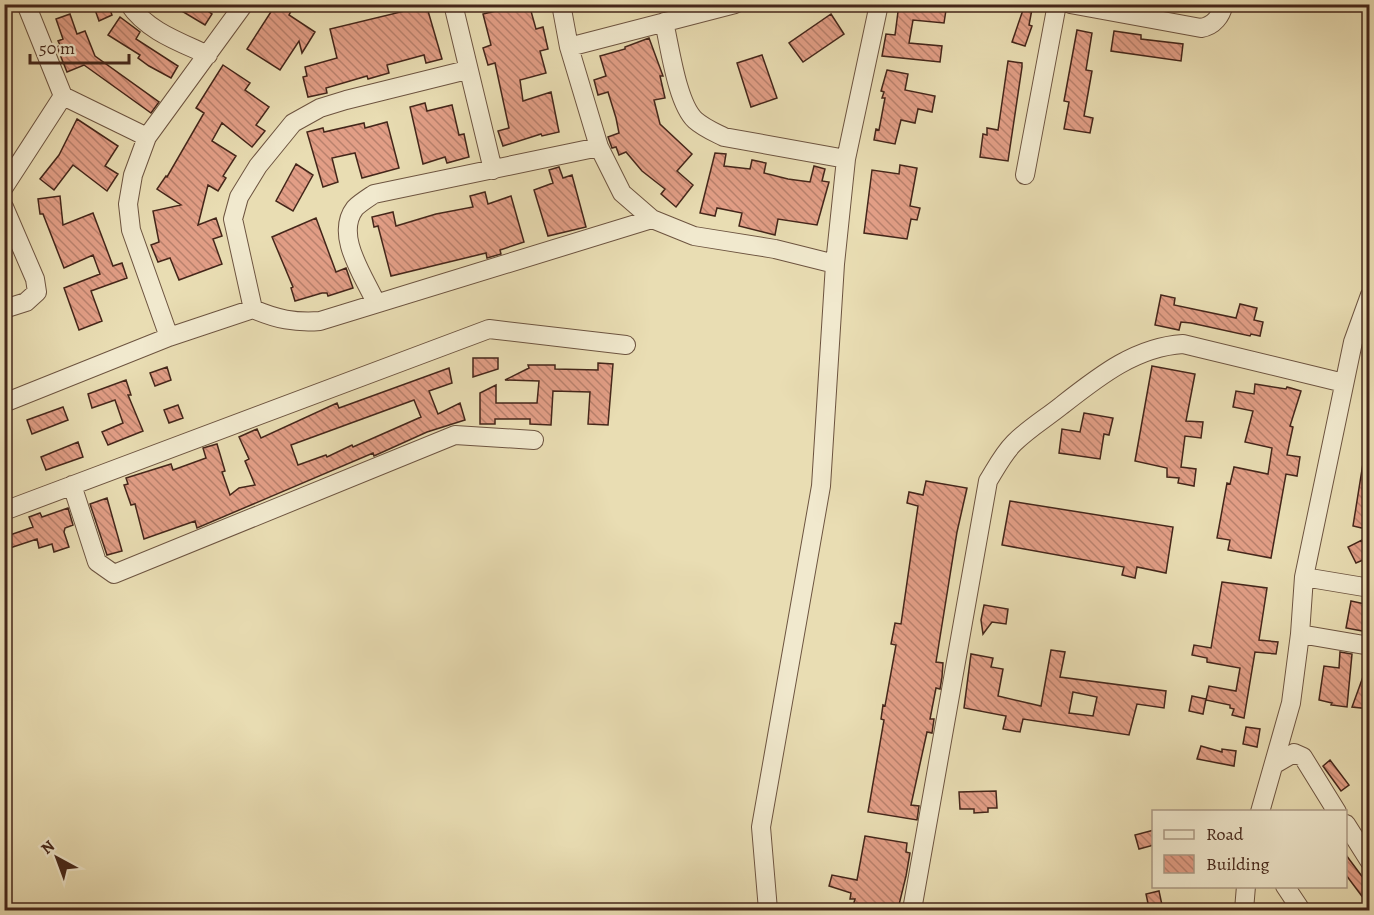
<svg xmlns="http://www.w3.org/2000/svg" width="1374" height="915" font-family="Alegreya,serif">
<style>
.building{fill:url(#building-back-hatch);stroke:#44261a;stroke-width:1.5;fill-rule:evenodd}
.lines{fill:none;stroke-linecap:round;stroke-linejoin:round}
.minor-casing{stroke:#6d5440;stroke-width:20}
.minor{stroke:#f1e9ce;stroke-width:18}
</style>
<defs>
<pattern id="building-back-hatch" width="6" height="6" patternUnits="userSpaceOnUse" patternTransform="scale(1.5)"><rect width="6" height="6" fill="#e29e86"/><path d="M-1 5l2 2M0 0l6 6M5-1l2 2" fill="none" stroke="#b9816d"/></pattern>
</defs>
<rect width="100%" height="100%" fill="#e9ddb3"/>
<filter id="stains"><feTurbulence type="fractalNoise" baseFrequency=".00333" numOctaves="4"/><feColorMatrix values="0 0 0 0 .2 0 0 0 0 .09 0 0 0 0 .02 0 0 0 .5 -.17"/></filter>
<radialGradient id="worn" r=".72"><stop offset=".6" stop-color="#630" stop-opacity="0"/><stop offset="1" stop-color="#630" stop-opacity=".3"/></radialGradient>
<path class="building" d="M93,4H108L112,15L99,21Z
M170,4H197L212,14L205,25Z
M276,4H295L289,15L315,32L302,53L299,41L280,70L247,49Z
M408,4H426L442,59L426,63L424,55L387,65L389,73L368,79L367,76L326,88L327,93L308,97L303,77L307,76L305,67L337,58L330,29L409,10Z
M512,4H529L536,29L543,27L548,49L540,51L546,73L520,80L523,101L551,92L559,132L542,136L541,134L503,146L498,131L509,128L495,63L488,65L483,48L491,45L483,14L513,7Z
M899,4L946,10L944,23L913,20L909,43L942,46L940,62L882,56L886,34L895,35Z
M1025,4H1033L1029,25L1032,26L1025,46L1012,42Z
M70,14L77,34L85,31L95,56L159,102L151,113L84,65L67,72L57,47L60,45L58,41L63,39L56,19Z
M831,14L844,34L803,62L789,43Z
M120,17L140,32L136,39L178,66L171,78L149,66L138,58L140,55L108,35Z
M1077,30L1092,33L1086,70L1092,71L1084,116L1093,118L1090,133L1064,129L1069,102L1064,101Z
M1114,31L1141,35V39L1183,44L1181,61L1111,51Z
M649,38L663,76H660L665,98L654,100L660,124L692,154L677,171L693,185L676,207L661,194L665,189L642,171L626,152L619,155L616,147L612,148L608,137L619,133L616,118L608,92L598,95L594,80L606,76L600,56L625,49V47Z
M762,55L777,98L751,107L737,63Z
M1008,61L1022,63V67L1008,161L980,157L983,134L987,135V128L998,130Z
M223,65L250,83L245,90L269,107L256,125L265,131L252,147L222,123L212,141L236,156L223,176L226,178L218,191L208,185L198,225L216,218L222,236L213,239L222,264L179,280L170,258L158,262L151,245L159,242L153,211L181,205L157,189L166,176L167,177L204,113L196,108Z
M887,70L908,74L905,90L935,96L932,112L918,109L915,123L901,120L895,144L874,140L876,129L879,130L885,98H882L884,92L881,91Z
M425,103L427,111L452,105L459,135L464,134L469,157L447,163L445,157L423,164L410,107Z
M77,119L118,146L105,166L118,174L107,191L73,165L54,190L40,179L59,155Z
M387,122L399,168L362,178L355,153L332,158L338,182L323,187L307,132L323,128L324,132L364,123L365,128Z
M715,153L726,154L724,166L750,169L752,160L766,163L764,173L788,179L810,182L814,166L825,169L822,181L829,182L817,225L778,219L775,235L739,226L742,213L717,208L715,216L700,213Z
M296,164L313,175L293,211L276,201Z
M900,165L917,168L910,206L920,208L917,220L911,219L907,239L864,233L872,170L899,174Z
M559,167L563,178L572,175L586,227L548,236L534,190L553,183L549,170Z
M485,192L488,204L511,196L524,242L500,250L501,254L487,258L486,253L391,276L378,226L374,227L372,217L393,212L396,226L436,214L473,207L470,196Z
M60,196L63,225L93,213L113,266L122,263L127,278L91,291L102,321L79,330L64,288L100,274L93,255L64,268L43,214H40L38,199Z
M316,218L336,272L346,268L353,288L328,296L327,293H322L295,301L291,288L293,287L272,237Z
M1161,295L1175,298L1174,305L1236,318L1240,304L1257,308L1254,320L1263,322L1260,336L1251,334L1250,336L1191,323L1181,322L1179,330L1155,325Z
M473,358H498V369L473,377Z
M598,363L613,364L608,425L588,424L590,392L553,391L551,425L530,424V419H495V424H480V393L496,385V403H537L539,381L505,380L529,368L528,365H555V369L598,370Z
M1152,366L1195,374L1186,421L1203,422L1201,438L1185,436L1181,467L1196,469L1194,486L1178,483L1179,478L1167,477V468L1135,461Z
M167,367L171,380L155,386L150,373Z
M449,368L452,383L429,391L438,414L460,403L465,420L427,432L374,456L373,453L197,528L195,521L144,539L135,504L131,505L124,485L128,484L126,478L171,464L173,470L206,458L203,448L217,444L225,471L222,472L230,495L239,488L255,485L245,461L249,459L239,437L257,429L261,438L337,403L339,408ZM414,400L421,417L353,447L352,445L327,457L326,455L298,465L291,445Z
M126,380L131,395H128L143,431L108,445L102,432L123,423L115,400L92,408L88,394Z
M1255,384L1286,389L1287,387L1301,391L1290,426L1293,427L1287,455L1300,457L1297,476L1286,474L1271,558L1228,550L1230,540L1217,538L1227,483L1230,484L1234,467L1268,474L1272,448L1245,442L1253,411L1233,407L1236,391L1254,394Z
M178,405L183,418L169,423L164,410Z
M63,407L68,420L32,434L27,420Z
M1084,413L1113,418L1109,435L1104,434L1100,459L1059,453L1062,429L1080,432Z
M78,442L83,457L46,470L41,457Z
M1364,457L1370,458V511L1366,529L1353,526Z
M926,481L967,488L957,532L936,662L943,663L942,677L940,689L936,688L930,719H934L932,733L927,732L911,805L919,806L917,820L868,812L884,720L881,719L883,705L885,706L896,645L891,644L895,623L901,624L918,506L907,503L909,492L923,495Z
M107,498L122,551L107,555L90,504Z
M1010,501L1173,527L1166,573L1137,567L1135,578L1122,575L1124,567L1002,545Z
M68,508L73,525L65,528L64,532L69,547L54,552L52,544L39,548L37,539L4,550V537L33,527L29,517L40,513L42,517Z
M1362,540L1370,557L1356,563L1348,547Z
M1222,582L1267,588L1259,640L1278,642L1276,654L1255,652L1244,718L1232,715L1234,709L1230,708V705L1206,700L1209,686L1236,691L1240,668L1207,662V658L1192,655L1194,645L1211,648Z
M1351,601L1370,605L1368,632L1346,628Z
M984,605L1008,609L1006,624L992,622L983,634L981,620Z
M1051,650L1065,652L1060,677L1166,691L1164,708L1137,704L1129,735L1023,719L1020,732L1003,729L1006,716L964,708L971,654L993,658L991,667L1003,669L998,696L1041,706ZM1073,692L1097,697L1093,716L1069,713Z
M1340,652L1352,654L1347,707L1331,705L1332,703L1319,700L1324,666L1339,668Z
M1368,663L1370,709L1352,707Z
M1192,696L1206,699L1203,714L1189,711Z
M1246,727L1260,729L1257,747L1243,744Z
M1201,746L1222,752V749L1236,751L1234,766L1197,759Z
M1330,760L1349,785L1341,791L1323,766Z
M996,791L997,808H988V812L974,813V809H960L959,792Z
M1154,830V845L1139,849L1135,835Z
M865,836L907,843L906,852L910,853L906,876L898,909L894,910L853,906L855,899H850L851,893L829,886L832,875L857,880Z
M1346,855L1370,887V907L1346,875Z
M1159,891L1162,905L1149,908L1146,894Z"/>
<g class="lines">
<g class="minor-casing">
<path id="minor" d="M129,4C147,31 180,42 208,55
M453,4L493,170
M561,4L569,47L599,147L622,193L652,219L694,236L775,249L835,264
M1070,4L1201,28C1214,26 1221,16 1224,4
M664,22C670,47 677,103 695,120C704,128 714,132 724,137L846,159
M569,47L735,4
M63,96L147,137
M1025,175L1057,4
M4,187L63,96L26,4
M4,207L35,279L37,292L26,302L4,309
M376,303C364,276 334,235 355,208C360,203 368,198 374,194L599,147
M253,309C276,319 295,323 320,321L652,219
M169,337L253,309L233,219L239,197L258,166L293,123L320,108L346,100L467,70
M4,403L169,337L131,230L128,204L133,175L147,137L244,4
M72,485L97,562L114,574L455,435L534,440
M4,511L489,329L626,345
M1304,577L1370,588
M1300,634L1370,646
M1275,764L1294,753L1303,757L1337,812
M1260,812L1291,703L1300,634L1304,577L1353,342L1370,295
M1346,824L1370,862
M1285,886L1301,910
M768,910L761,827L821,486L835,264L846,159L879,4
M912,910L988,481C996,468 1003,454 1014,443C1028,429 1046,418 1061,406C1098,377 1135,347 1183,344L1344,383
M1244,910L1246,886"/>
</g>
<use href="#minor" class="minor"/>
</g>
<rect width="1374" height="915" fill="none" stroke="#e9ddb3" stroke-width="24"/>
<rect x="6" y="6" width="1362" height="903" fill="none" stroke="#44261a" stroke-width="3"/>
<rect x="12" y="12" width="1350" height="891" fill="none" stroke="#44261a" stroke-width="1.5"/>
<rect x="1152" y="810" width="195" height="78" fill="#f1e9ce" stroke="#ac9b86" stroke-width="1.5"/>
<rect x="1164" y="830" width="30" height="9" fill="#f1e9ce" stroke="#ac9b86" stroke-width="1.5"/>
<text x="1206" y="840" font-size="18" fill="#44261a">Road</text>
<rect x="1164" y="855" width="30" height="18" fill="url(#building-back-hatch)" stroke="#ac9b86" stroke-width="1.5"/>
<text x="1206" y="870" font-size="18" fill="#44261a">Building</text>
<g transform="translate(57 858) rotate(319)" stroke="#f1e9ce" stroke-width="4.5" paint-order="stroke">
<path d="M0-4.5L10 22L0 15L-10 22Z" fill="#44261a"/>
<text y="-9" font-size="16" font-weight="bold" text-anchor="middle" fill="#44261a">N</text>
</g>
<path d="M30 54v9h99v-9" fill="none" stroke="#44261a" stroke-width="3"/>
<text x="39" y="54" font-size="18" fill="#44261a" stroke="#f1e9ce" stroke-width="4.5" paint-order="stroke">50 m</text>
<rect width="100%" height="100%" filter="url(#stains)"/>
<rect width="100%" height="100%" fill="url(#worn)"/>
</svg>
